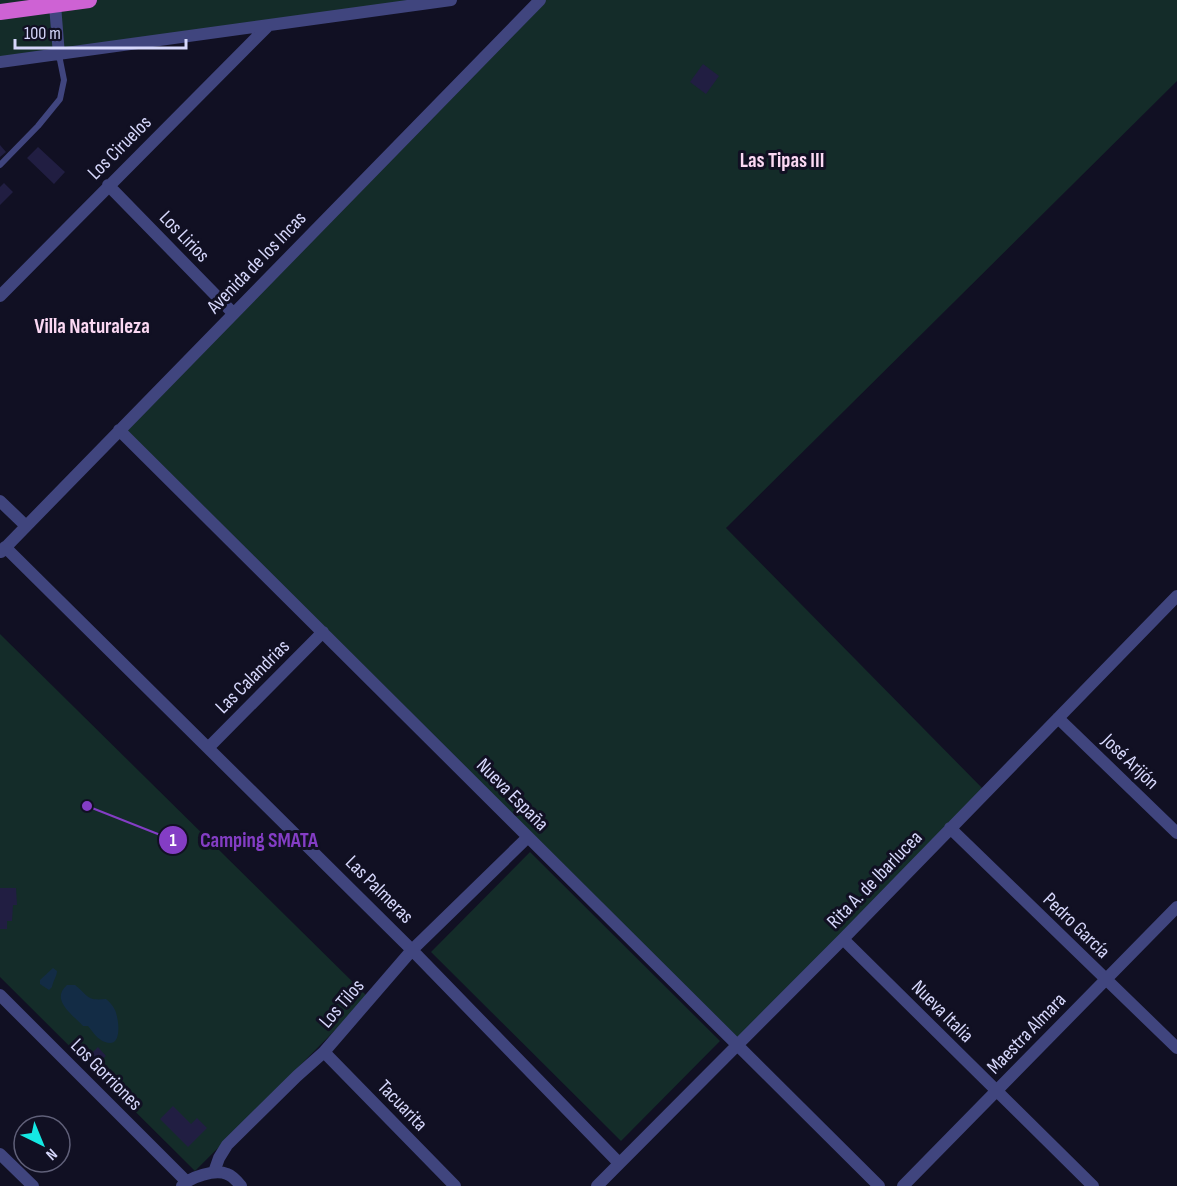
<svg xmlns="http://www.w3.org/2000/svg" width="1177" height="1186" font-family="'Sofia Sans Condensed',sans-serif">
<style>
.green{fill:#142c29}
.water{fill:#132c45}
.building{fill:#211e42}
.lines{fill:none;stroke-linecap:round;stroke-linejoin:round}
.service{stroke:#40457e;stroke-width:6}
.minor{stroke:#40457e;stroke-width:12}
.trunk{stroke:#ce62d4;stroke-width:16}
.labels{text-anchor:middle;stroke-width:6;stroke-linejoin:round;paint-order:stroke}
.street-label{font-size:20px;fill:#d6d7fb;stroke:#111023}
.neighbourhood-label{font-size:21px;font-weight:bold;fill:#fbd8f3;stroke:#111023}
.leader{fill:none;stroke:#843dc5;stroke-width:2}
.callout-dot{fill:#843dc5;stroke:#111023;stroke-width:2}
.mark-label{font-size:18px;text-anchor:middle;font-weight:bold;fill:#fff}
.callout-label{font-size:21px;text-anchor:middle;font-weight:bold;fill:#843dc5;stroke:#111023;stroke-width:6;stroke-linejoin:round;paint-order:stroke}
</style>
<rect width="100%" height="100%" fill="#111023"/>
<path class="green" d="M0,0H451L0,62Z
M540,0H1177V81L726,528L986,792L737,1044L119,430Z
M0,634L368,997L195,1171L0,977Z
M530,852L720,1041L621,1141L431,952Z"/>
<path class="water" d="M53,968L57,971C57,976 53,981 52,987L49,990L40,984V980Z
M67,985H75C89,996 86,1001 106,999C110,1002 113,1006 115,1010C119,1019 123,1049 105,1042C98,1040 92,1031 88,1026H83C72,1014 50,1000 67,985Z"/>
<path class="building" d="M703,64L719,76L706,94L690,82Z
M0,145L6,152L0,157Z
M38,147L65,172L54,184L27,158Z
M4,183L13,192L0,205V187Z
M0,888H16L17,905H13L12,921H7V929H0Z
M98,1047L106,1056L99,1062L91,1054Z
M173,1106L191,1124L197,1118L207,1128L188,1147L160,1119Z"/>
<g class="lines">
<path class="service" d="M0,165L38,126L60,99L64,80L59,55"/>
<path class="minor" d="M55,5L59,55
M0,62L451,0
M108,185L233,313
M0,296L268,26
M119,430L879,1186
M0,501L26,526
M5,547L412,950L619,1163
M1,552L540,0
M1058,718L1177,833
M209,747L323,632
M950,828L1177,1048
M843,939L1093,1186
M0,995L186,1181
M324,1052L455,1186
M0,1154L33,1186
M214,1172L219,1158L227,1145L297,1076L324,1052L412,950L528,837
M182,1186C190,1177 215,1169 227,1174C233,1176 237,1181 241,1186
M597,1186L843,939L1177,596
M903,1186L1177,907"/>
<path class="trunk" d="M0,12L89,0"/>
</g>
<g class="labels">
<g class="street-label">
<text transform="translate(119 147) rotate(-45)" y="7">Los Ciruelos</text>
<text transform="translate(185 236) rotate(46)" y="7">Los Lirios</text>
<text transform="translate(256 262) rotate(-46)" y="7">Avenida de los Incas</text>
<text transform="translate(252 676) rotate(-45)" y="7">Las Calandrias</text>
<text transform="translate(1131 761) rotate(44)" y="7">José Arijón</text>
<text transform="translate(513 794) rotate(45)" y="7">Nueva España</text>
<text transform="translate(874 879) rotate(-46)" y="7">Rita A. de Ibarlucea</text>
<text transform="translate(380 889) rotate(45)" y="7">Las Palmeras</text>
<text transform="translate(1077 925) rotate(44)" y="7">Pedro García</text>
<text transform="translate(341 1003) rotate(-49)" y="7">Los Tilos</text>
<text transform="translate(943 1011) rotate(45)" y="7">Nueva Italia</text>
<text transform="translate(1026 1033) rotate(-46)" y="7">Maestra Almara</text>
<text transform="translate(107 1074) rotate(45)" y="7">Los Gorriones</text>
<text transform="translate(403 1105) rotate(46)" y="7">Tacuarita</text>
</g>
<g class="neighbourhood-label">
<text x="782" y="167">Las Tipas III</text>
<text x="92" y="333">Villa Naturaleza</text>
</g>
</g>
<path class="leader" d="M87 806L173 840"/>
<g class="callout-dot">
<circle cx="87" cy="806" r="6"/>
<circle cx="173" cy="840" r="15"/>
</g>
<g class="mark-label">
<text x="173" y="846">1</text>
</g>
<g class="callout-label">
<text x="259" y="847">Camping SMATA</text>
</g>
<g transform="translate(42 1144) rotate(137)"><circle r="28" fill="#111023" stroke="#606079" stroke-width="1.5"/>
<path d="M0-4.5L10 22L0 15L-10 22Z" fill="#15e8e3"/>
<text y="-9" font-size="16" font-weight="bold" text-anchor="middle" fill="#d6d7fb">N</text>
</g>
<path d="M15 39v9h171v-9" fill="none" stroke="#d6d7fb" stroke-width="3"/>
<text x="24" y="39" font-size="18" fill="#d6d7fb" stroke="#111023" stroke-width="4.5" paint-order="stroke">100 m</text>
</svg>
